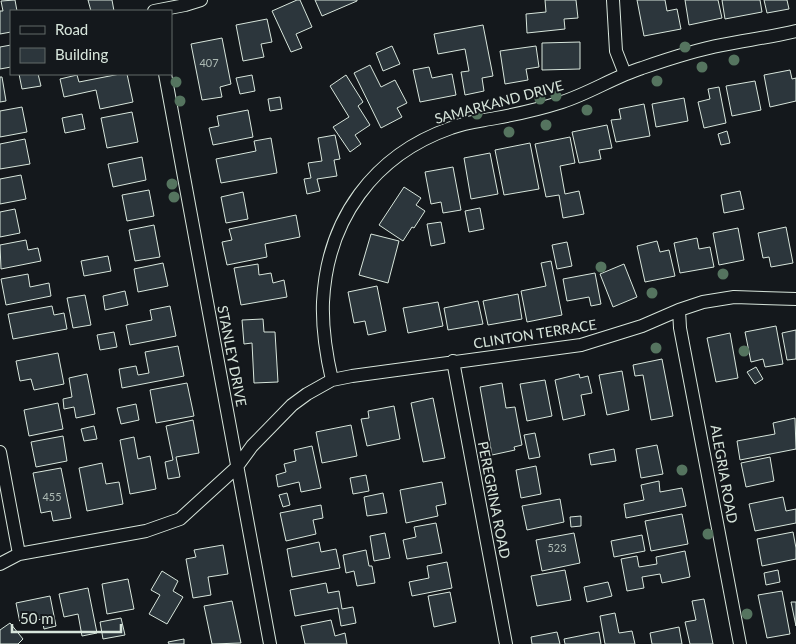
<svg xmlns="http://www.w3.org/2000/svg" width="796" height="644" font-family="Lato,sans-serif">
<style>
.building{fill:#2c363c;stroke:#d8e6dc}
.lines{fill:none;stroke-linecap:round;stroke-linejoin:round}
.minor-casing{stroke:#d8e6dc;stroke-width:14}
.minor{stroke:#14181c;stroke-width:12}
.tree{fill:#55745f}
.labels{text-anchor:middle;stroke-width:4;stroke-linejoin:round;paint-order:stroke}
.number-label{font-size:11px;fill:#adbab4}
.street-label{font-size:14px;fill:#d8e6dc;stroke:#14181c}
</style>
<rect width="100%" height="100%" fill="#14181c"/>
<path class="building" d="M15,0L17,11H11V32L0,34V11H3L1,1Z
M88,0H112L114,11H91Z
M297,0H300L312,27L296,34L302,48L291,52L272,11Z
M315,0H357V1L322,16Z
M545,0H576L578,18L564,19L565,29L527,33L526,14L546,12Z
M637,0H665L667,11L677,9L681,29L644,36Z
M685,0H718L722,18L689,25Z
M722,0H760L762,12L725,19Z
M764,0H787L789,9L767,13Z
M267,19L272,42L261,44L264,57L243,61L236,25Z
M483,25L493,76L482,78L484,91L465,95L461,72L469,71L465,49L438,54L434,34Z
M222,38L231,84L220,87L222,97L202,100L191,44Z
M580,42V69L542,70V43Z
M11,45V67L0,69V47Z
M392,46L400,64L383,71L376,53Z
M536,46L539,67L526,69L528,80L505,84L500,51Z
M370,65L381,87L395,80L407,103L397,108L402,117L381,128L354,73Z
M429,67L432,78L452,74L456,95L420,102L413,70Z
M790,70L792,79L796,78V101L770,107L764,75Z
M19,74H38L41,86L22,89Z
M120,74H127L133,102L100,109L96,90L64,97L60,79L77,75L79,82Z
M252,75L255,91L240,94L236,78Z
M346,75L363,102L358,106L370,125L355,135L361,144L350,152L333,127L349,117L330,86Z
M0,77H2L6,101L0,102Z
M755,81L761,110L732,116L726,86Z
M719,87L726,123L704,128L698,102L710,99L708,89Z
M280,97L282,109L270,111L268,99Z
M684,98L688,121L656,127L652,104Z
M644,104L650,136L616,142L611,120L621,119L619,109Z
M22,107L27,132L0,137V111Z
M248,110L253,137L213,145L209,128L219,126L217,116Z
M132,112L138,142L107,148L101,118Z
M82,114L85,129L65,133L62,118Z
M607,125L612,148L599,150L601,159L579,163L572,132Z
M727,131L730,143L721,145L718,134Z
M335,135L340,159L334,160L337,176L317,179L320,191L307,194L304,179L311,178L308,163L322,161L318,138Z
M570,137L575,163L560,166L565,194L579,191L584,214L563,218L559,195L546,197L535,144Z
M271,138L277,173L221,183L216,159L256,151L254,141Z
M25,139L30,164L0,169V144Z
M530,143L539,189L504,195L495,150Z
M490,153L498,194L471,199L464,158Z
M142,157L146,180L113,187L108,164Z
M453,167L461,210L443,213L441,202L431,204L425,172Z
M21,175L26,199L0,204V179Z
M404,187L421,198L416,205L425,211L414,228L412,227L403,241L379,225Z
M149,190L154,216L127,221L122,195Z
M740,191L744,209L724,213L721,195Z
M243,192L248,219L226,223L221,197Z
M480,208L484,229L469,232L465,211Z
M15,209L20,233L0,237V212Z
M296,215L300,237L265,244L267,257L227,265L222,242L232,240L229,229Z
M441,222L445,243L431,246L427,224Z
M154,225L160,257L135,261L129,230Z
M786,227L793,263L771,267L769,257L763,258L758,233Z
M738,228L744,260L719,265L713,233Z
M371,234L399,241L388,283L359,275Z
M697,238L699,249L710,247L714,267L680,273L674,243Z
M26,240L28,250L38,248L41,261L1,269L0,245Z
M657,241L660,252L669,250L675,276L645,282L637,246Z
M567,242L572,266L557,269L552,245Z
M108,256L111,271L84,276L81,261Z
M551,261L562,315L527,322L521,291L546,286L541,263Z
M163,263L168,286L138,292L134,269Z
M258,264L259,275L271,273L273,283L284,280L287,297L241,305L234,268Z
M624,264L637,297L613,307L600,274Z
M595,273L601,304L591,306L589,297L567,301L563,279Z
M28,274L30,287L49,283L51,296L6,305L1,279Z
M377,286L386,331L368,335L365,321L354,323L348,292Z
M125,291L128,305L105,310L103,296Z
M518,294L522,319L488,325L483,301Z
M85,295L91,325L73,328L67,298Z
M478,301L483,324L448,330L444,308Z
M438,302L443,326L408,333L403,308Z
M52,306L54,315L64,313L67,329L13,339L8,314Z
M170,306L176,336L130,345L126,325L152,320L150,310Z
M263,319L264,332H275L278,382L254,383L252,343L244,344L242,320Z
M776,326L783,364L765,367L763,359L751,362L745,332Z
M796,330V359L787,360L782,333Z
M114,332L117,347L100,350L97,335Z
M730,333L738,378L716,382L707,338Z
M178,346L184,376L122,388L119,369L136,366L138,375L149,373L145,352Z
M58,353L64,384L34,390L31,379L20,381L16,361Z
M662,359L673,416L651,420L643,375L635,376L633,365Z
M756,367L763,379L755,384L747,372Z
M622,371L629,410L607,415L599,375Z
M87,374L95,414L76,418L74,407L64,409L63,399L72,397L69,378Z
M579,374L580,378L588,376L592,393L581,395L585,415L563,420L555,380Z
M545,380L552,416L527,421L520,384Z
M187,383L194,416L156,423L150,390Z
M502,383L506,408L515,407L522,445L514,447L515,450L492,455L480,387Z
M433,398L445,458L423,462L411,403Z
M58,403L63,429L29,436L24,410Z
M136,404L139,420L121,424L117,408Z
M394,406L400,439L367,446L361,419L369,418L368,411Z
M795,418L796,449L740,460L737,441L775,434L773,423Z
M193,420L199,453L176,457L180,477L168,479L165,462L173,460L166,426Z
M351,425L357,456L322,463L316,432Z
M94,426L97,439L84,441L81,429Z
M535,433L540,457L529,459L524,435Z
M63,436L67,461L36,467L31,442Z
M134,437L138,459L150,456L156,489L130,494L120,440Z
M657,445L663,474L641,478L636,449Z
M312,446L321,488L301,492L299,482L278,487L276,475L286,472L284,464L296,461L294,450Z
M614,449L616,461L591,465L589,454Z
M770,457L774,481L746,487L741,463Z
M102,463L106,484L119,482L123,504L87,511L79,468Z
M536,466L541,494L521,498L516,470Z
M61,468L71,518L53,521L51,511L41,513L33,473Z
M366,475L369,491L353,494L350,478Z
M659,481L660,492L682,488L686,506L626,518L624,504L644,500L641,485Z
M442,482L446,504L436,506L438,516L406,523L400,490Z
M287,493L290,505L283,507L279,495Z
M383,493L387,513L367,516L364,497Z
M783,497L786,511L796,509V523L755,531L749,504Z
M560,499L564,522L527,530L522,506Z
M321,505L323,518L313,520L316,534L286,541L280,513Z
M682,514L688,544L651,551L645,521Z
M581,516V526L571,527L570,517Z
M436,523L442,553L407,559L403,540L416,537L414,527Z
M793,532L796,548V559L762,566L757,539Z
M385,533L390,558L374,561L370,536Z
M574,533L580,563L542,571L536,540Z
M642,535L645,551L614,557L611,541Z
M319,542L321,552L336,549L340,568L292,577L287,549Z
M223,545L228,574L208,577L211,595L193,598L186,559L196,557L194,550Z
M366,550L369,566H372L375,583L357,586L354,571L346,573L343,555Z
M685,551L690,577L662,583L660,574L642,577L644,588L627,591L621,559L637,556L639,567L657,564L656,557Z
M447,562L452,588L412,596L409,582L429,578L427,566Z
M565,570L571,600L537,606L531,576Z
M778,570L780,582L766,585L764,573Z
M162,571L178,581L173,591L183,597L167,624L149,614L160,595L151,590Z
M128,579L134,609L107,614L102,584Z
M608,582L612,596L587,602L584,587Z
M326,583L328,593L339,591L342,609L353,607L356,623L341,626L338,608L295,616L290,590Z
M88,588L97,633L82,636L78,614L64,617L59,594Z
M782,591L790,634L767,638L758,595Z
M450,592L456,622L434,627L428,596Z
M50,596L56,626L44,629L42,619L20,623L16,603Z
M704,599L713,644H690L685,622L696,620L692,601Z
M232,601L241,643L212,644L204,606Z
M791,602H796V626Z
M615,613L619,633L632,631L635,644H605L600,616Z
M121,618L125,635L103,639L100,622Z
M331,620L335,636L345,633L347,644H305L301,626Z
M10,623L23,639L18,644H0V630Z
M679,627L682,644H652L650,633Z
M557,632L560,644H532L531,637Z
M599,632L601,644H565L564,639Z
M184,639V644H169L168,642Z"/>
<g class="lines">
<g class="minor-casing">
<path id="minor" d="M613,0L616,51L625,74
M154,11L185,5L201,0
M165,74L270,644
M679,310L680,328L740,644
M453,361L506,644
M332,380C326,354 322,329 323,302C327,219 374,155 451,128C466,122 481,121 496,118C518,114 540,109 562,102C590,93 614,77 642,68C668,59 695,50 722,45C747,40 771,37 796,31
M0,452L19,554
M0,564L19,554L146,531L180,519L236,468L252,446L292,405L307,394L332,380L352,376L581,345L642,326L679,310L703,302L734,297L796,299"/>
</g>
<use href="#minor" class="minor"/>
</g>
<g class="tree">
<circle cx="685" cy="47" r="5.5"/>
<circle cx="734" cy="60" r="5.5"/>
<circle cx="702" cy="67" r="5.5"/>
<circle cx="657" cy="81" r="5.5"/>
<circle cx="176" cy="82" r="5.5"/>
<circle cx="556" cy="96" r="5.5"/>
<circle cx="540" cy="99" r="5.5"/>
<circle cx="180" cy="101" r="5.5"/>
<circle cx="587" cy="110" r="5.5"/>
<circle cx="477" cy="114" r="5.5"/>
<circle cx="546" cy="125" r="5.5"/>
<circle cx="509" cy="132" r="5.5"/>
<circle cx="172" cy="184" r="5.5"/>
<circle cx="174" cy="197" r="5.5"/>
<circle cx="601" cy="267" r="5.5"/>
<circle cx="723" cy="274" r="5.5"/>
<circle cx="652" cy="293" r="5.5"/>
<circle cx="656" cy="348" r="5.5"/>
<circle cx="744" cy="351" r="5.5"/>
<circle cx="682" cy="470" r="5.5"/>
<circle cx="708" cy="534" r="5.5"/>
<circle cx="747" cy="614" r="5.5"/>
</g>
<g class="labels">
<g class="number-label">
<text x="209" y="67">407</text>
<text x="52" y="501">455</text>
<text x="557" y="552">523</text>
</g>
<g class="street-label">
<text transform="translate(499 102) rotate(-15)" y="5">SAMARKAND DRIVE</text>
<text transform="translate(535 334) rotate(-9)" y="5">CLINTON TERRACE</text>
<text transform="translate(232 356) rotate(79)" y="5">STANLEY DRIVE</text>
<text transform="translate(724 474) rotate(80)" y="5">ALEGRIA ROAD</text>
<text transform="translate(494 500) rotate(79)" y="5">PEREGRINA ROAD</text>
</g>
</g>
<rect x="10" y="10" width="162" height="65" fill="#14181c" stroke="#626a69"/>
<rect x="20" y="26" width="25" height="8" fill="#14181c" stroke="#626a69"/>
<text x="55" y="35" font-size="15" fill="#d8e6dc">Road</text>
<rect x="20" y="48" width="25" height="15" fill="#2c363c" stroke="#626a69"/>
<text x="55" y="60" font-size="15" fill="#d8e6dc">Building</text>
<path d="M12 624v8h109v-8" fill="none" stroke="#d8e6dc" stroke-width="2.5"/>
<text x="20" y="624" font-size="15" fill="#d8e6dc" stroke="#14181c" stroke-width="4" paint-order="stroke">50 m</text>
</svg>
